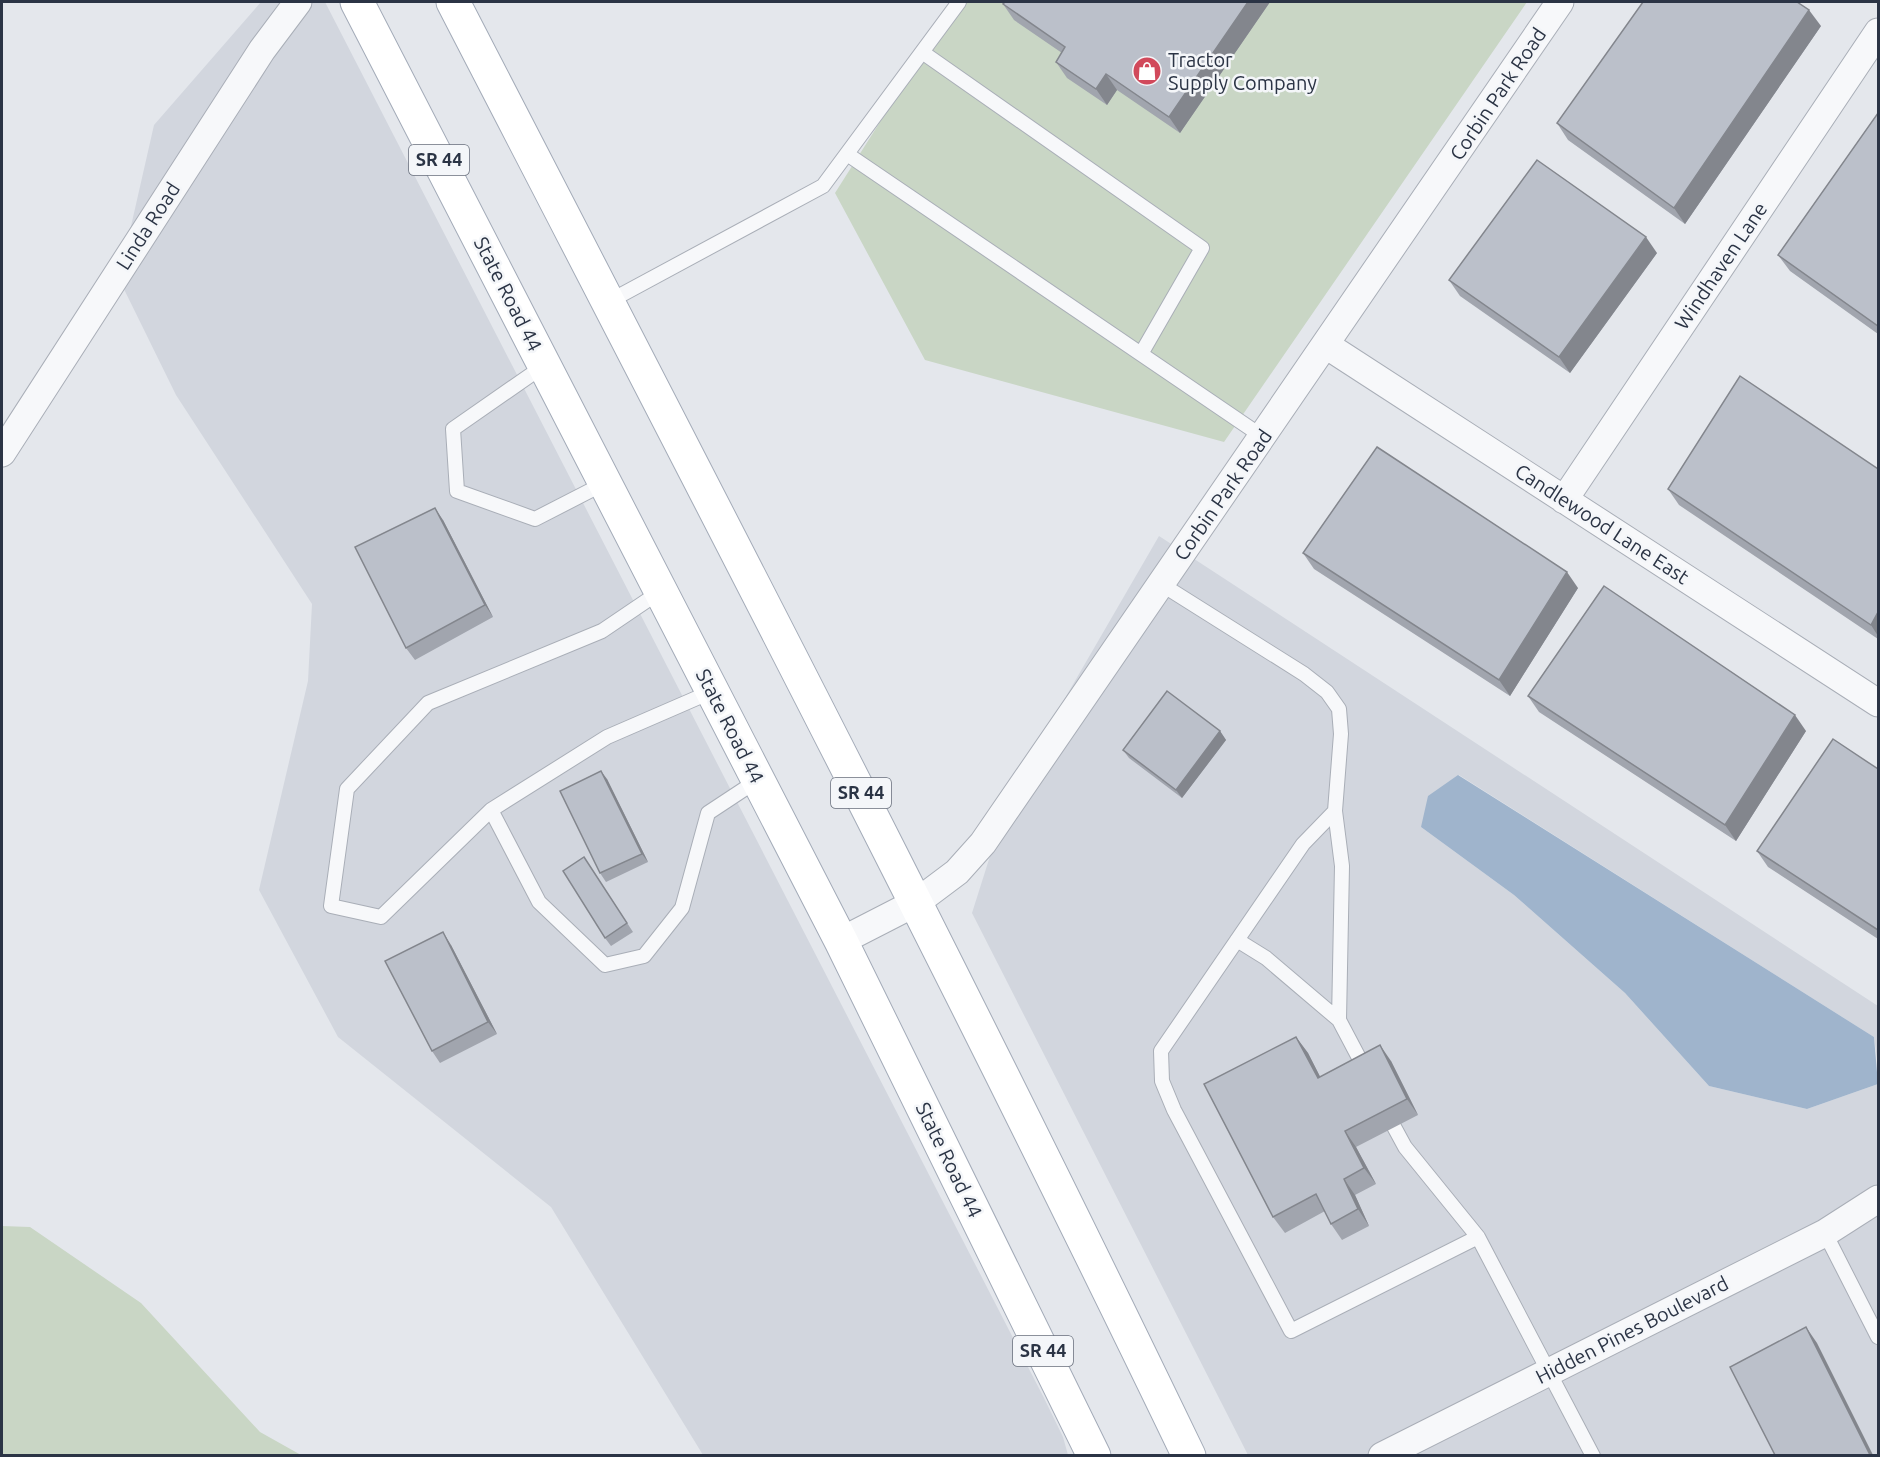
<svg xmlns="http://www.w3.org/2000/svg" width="1880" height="1457" font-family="Ubuntu,sans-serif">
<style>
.built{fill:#d2d6de}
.green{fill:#c9d6c5}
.water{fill:#9fb4cc}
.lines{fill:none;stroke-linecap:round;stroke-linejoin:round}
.lane-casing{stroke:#a9aeb7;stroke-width:16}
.street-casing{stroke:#a9aeb7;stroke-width:29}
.primary-casing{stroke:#a3abb8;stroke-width:35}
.lane{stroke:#f7f8fa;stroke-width:14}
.street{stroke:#f7f8fa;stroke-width:27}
.primary{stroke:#fff;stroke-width:33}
.wall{fill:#a1a5ae}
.shaded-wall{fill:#83868d}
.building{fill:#bbc0ca;stroke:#83868d;stroke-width:1.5}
.labels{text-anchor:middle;stroke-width:5;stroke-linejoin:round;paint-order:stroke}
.shield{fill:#f4f6f9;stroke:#676e7b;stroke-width:1.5}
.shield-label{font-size:18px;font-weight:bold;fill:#2b3445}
.poi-label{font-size:20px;fill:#2b3445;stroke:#f4f6f9;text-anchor:start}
.street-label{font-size:20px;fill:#2b3445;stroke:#f4f6f9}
</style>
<rect width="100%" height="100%" fill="#e4e7ec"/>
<path class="built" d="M261,2H325L1044,1398L1063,1437L1068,1455H703L551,1207L338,1037L259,890L308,681L312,604L176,395L119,279L154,125Z
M1159,536L1878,1006V1066L1874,1037L1459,775L1421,827L1514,895L1625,993L1709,1086L1807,1109L1878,1084V1455H1248L972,913L1010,793Z"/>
<path class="green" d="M956,2H1527L1224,442L925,360L835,193Z
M2,1226L30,1227L141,1303L260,1432L301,1455H2Z"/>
<path class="water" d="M1458,775L1874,1037L1878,1084L1807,1109L1709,1086L1625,993L1514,895L1421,827L1428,796Z"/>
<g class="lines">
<g class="lane-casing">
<path id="lane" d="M922,52L1202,248L1141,354
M847,154L1263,437
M608,302L823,186L959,2
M545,365L453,429L457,491L535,519L605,483
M1161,584L1304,674L1327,692L1339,709L1341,734L1335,811L1342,866L1339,1020
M661,591L602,631L428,703L347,789L331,906L381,917L491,810L607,737L713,691
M491,810L539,902L605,965L644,956L682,908L708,813L758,780
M1335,811L1303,844L1161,1051L1162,1081L1174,1110L1291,1331L1478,1237
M1237,940L1266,958L1339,1020L1367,1073
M1386,1112L1405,1147L1478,1237L1593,1456
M1825,1233L1878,1337"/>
</g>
<g class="street-casing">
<path id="street" d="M1326,345L1878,703
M2,453L262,50L298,2
M1564,500L1878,32
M841,941L917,902L957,872L983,843L1560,2
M1382,1456L1825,1233L1878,1199"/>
</g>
<g class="primary-casing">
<path id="primary" d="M357,2L841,941L1094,1456
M453,2C702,484 953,966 1189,1456"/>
</g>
<use href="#lane" class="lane"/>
<use href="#street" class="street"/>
<use href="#primary" class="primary"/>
</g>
<path class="wall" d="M1270,2L1180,133L1117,90L1107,105L1067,78L1056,62L1062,53L1014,20L1003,4Z
M1821,26L1685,224L1568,140L1557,123Z
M1878,113V334L1790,271L1778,255Z
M1657,253L1570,373L1460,296L1449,280Z
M1878,469V639L1679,505L1668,489Z
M443,520L493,617L415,660L406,648Z
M1303,553L1578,588L1510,696L1314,569Z
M1528,696L1806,731L1736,841L1539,712Z
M1220,731L1226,740L1182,798L1129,758L1123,750Z
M1878,769V939L1768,867L1757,851Z
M607,779L648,862L606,882L600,873Z
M590,866L633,932L611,946L605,938Z
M451,945L497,1034L440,1063L432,1051Z
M1296,1037L1308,1053L1320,1077L1391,1061L1418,1115L1356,1147L1376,1184L1355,1195L1369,1226L1342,1240L1331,1224L1325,1211L1285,1233L1273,1217Z"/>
<path class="shaded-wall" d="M1248,2H1270L1180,133L1169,117Z
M1809,10L1821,26L1685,224L1674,208Z
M1106,74L1117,90L1107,105L1096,89Z
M1646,237L1657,253L1570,373L1559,357Z
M435,508L443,520L493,617L485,605Z
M1567,572L1578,588L1510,696L1499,680Z
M1878,612V636L1871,625Z
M1795,715L1806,731L1736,841L1725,825Z
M1220,731L1226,740L1182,798L1176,790Z
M601,771L607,779L648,862L642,854Z
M443,932L451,945L497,1034L488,1022Z
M1296,1037L1308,1053L1329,1094L1318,1078Z
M1380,1045L1391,1061L1418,1115L1407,1099Z
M1345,1131L1356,1147L1376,1184L1364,1168Z
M1344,1179L1355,1195L1369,1226L1358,1209Z
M1806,1327L1817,1343L1873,1455H1870Z"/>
<path class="building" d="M1005,2H1248L1169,117L1106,74L1096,89L1056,62L1065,47L1003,4Z
M1643,2H1797L1809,10L1674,208L1557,123Z
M1878,113V326L1778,255Z
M1537,160L1646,237L1559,357L1449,280Z
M1740,376L1878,469V612L1871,625L1668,489Z
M1377,447L1567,572L1499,680L1303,553Z
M435,508L485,605L406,648L355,547Z
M1604,586L1795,715L1725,825L1528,696Z
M1167,691L1220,731L1176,790L1123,750Z
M1833,739L1878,769V930L1757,851Z
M601,771L642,854L600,873L560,791Z
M584,857L627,923L605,938L563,871Z
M443,932L488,1022L432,1051L385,961Z
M1296,1037L1318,1078L1380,1045L1407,1099L1345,1131L1364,1168L1344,1179L1358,1209L1331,1224L1316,1194L1273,1217L1204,1084Z
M1806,1327L1870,1455H1775L1730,1367Z"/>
<defs>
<g id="shop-disc" transform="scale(1.5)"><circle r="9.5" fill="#d1495b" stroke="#f4f6f9"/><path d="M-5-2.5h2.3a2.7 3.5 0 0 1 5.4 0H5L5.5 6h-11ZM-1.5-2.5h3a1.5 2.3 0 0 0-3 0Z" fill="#fff"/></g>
</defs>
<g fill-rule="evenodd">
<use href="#shop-disc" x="1147" y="71"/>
</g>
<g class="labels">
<g class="shield">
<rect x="409" y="145" width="60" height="30" rx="4.5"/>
<rect x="831" y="778" width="60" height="30" rx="4.5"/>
<rect x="1013" y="1336" width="60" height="30" rx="4.5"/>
</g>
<g class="shield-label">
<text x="439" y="166">SR 44</text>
<text x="861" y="799">SR 44</text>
<text x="1043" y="1357">SR 44</text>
</g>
<g class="poi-label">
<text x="1168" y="67">Tractor<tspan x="1168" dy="23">Supply Company</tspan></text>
</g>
<g class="street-label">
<text transform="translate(1498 94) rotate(-56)" y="7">Corbin Park Road</text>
<text transform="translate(148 226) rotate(-57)" y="7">Linda Road</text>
<text transform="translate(1721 266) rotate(-56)" y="7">Windhaven Lane</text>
<text transform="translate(508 294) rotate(63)" y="7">State Road 44</text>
<text transform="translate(1223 495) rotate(-55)" y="7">Corbin Park Road</text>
<text transform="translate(1602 524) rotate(33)" y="7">Candlewood Lane East</text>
<text transform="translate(730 726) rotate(63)" y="7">State Road 44</text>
<text transform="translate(949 1160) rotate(64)" y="7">State Road 44</text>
<text transform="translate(1632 1330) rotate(-27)" y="7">Hidden Pines Boulevard</text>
</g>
</g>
<rect width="1880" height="1457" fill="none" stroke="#2b3445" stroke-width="6"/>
</svg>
